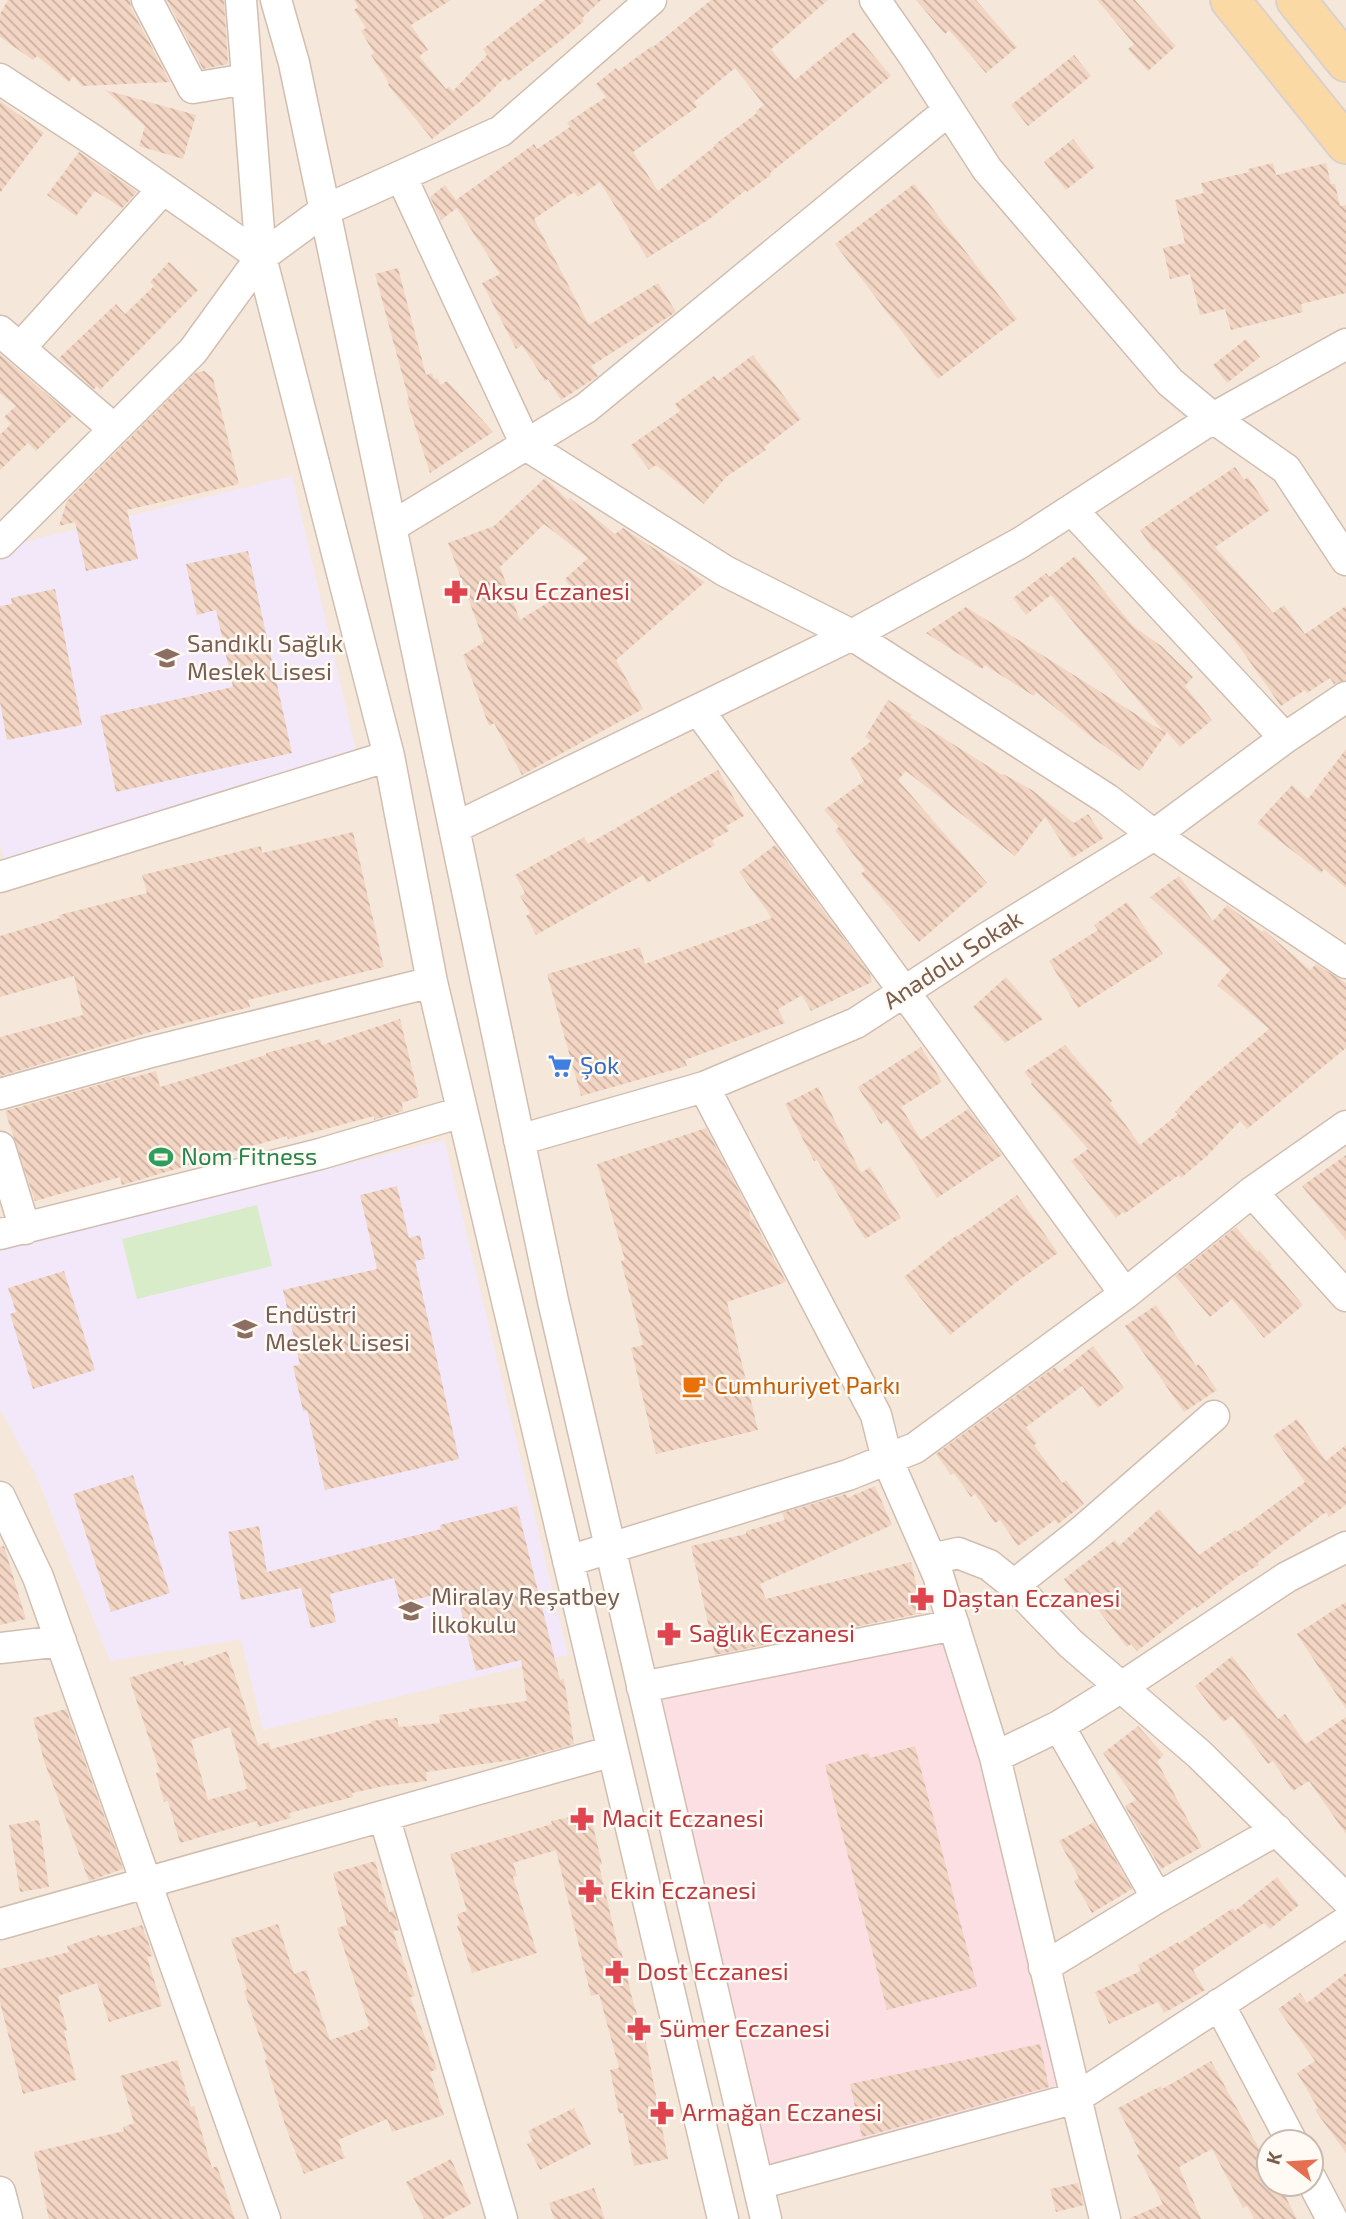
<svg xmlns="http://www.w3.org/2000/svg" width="1346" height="2219" font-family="'Exo 2',sans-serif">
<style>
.residential{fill:#f5e8da;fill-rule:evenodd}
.education{fill:#f3e8fa}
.medical{fill:#fbdfe3}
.green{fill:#d8ecc9}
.building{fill:url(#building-back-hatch);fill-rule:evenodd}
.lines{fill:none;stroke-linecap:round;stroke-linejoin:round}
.minor-casing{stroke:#d1beb0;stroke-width:33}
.major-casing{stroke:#dad1cd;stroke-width:42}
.minor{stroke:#fff;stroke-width:30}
.major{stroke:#fbd9a5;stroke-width:38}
.labels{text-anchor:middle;stroke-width:5;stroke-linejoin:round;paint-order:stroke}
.health-label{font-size:24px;fill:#be3a42;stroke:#fffaf3;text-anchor:start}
.education-label{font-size:24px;fill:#785e54;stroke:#fffaf3;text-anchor:start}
.street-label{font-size:24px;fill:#7a5c4d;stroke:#fffaf3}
.shop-label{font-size:24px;fill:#366cbe;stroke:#fffaf3;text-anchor:start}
.leisure-label{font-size:24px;fill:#27864d;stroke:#fffaf3;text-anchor:start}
.food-label{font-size:24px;fill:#c56008;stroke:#fffaf3;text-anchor:start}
</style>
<defs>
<pattern id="building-back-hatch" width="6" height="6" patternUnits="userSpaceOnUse" patternTransform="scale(1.75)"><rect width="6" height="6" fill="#f3d5c3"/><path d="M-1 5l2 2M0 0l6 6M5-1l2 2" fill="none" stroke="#cab0a1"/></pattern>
</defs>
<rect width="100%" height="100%" fill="#fdf6ec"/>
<path class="residential" d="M0,0H1346V2219H0ZM1269,2142H1311V2184H1269Z"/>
<path class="education" d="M292,476L360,768L6,866L0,844V548Z
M444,1140L568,1655L263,1730L241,1639L110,1661L37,1477L0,1409V1250Z"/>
<path class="medical" d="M954,1625L1076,2098L758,2184L642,1687Z"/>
<path class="green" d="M257,1205L272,1266L137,1299L122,1239Z"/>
<path class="building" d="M8,0H130L131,8L170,82L82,86L73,76L69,82L37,56L33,60L0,37V14Z
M167,0H224L228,64L203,69Z
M354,0H451L411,25L428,50L419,56L446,89L449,87L453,91L487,55L483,49L545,0H601L582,18L584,21L564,38L508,81L505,77L482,100L432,139L388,85L389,83L371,55L374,53L361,31L366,28L354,10L358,7Z
M711,0H828L771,49L795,80L854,32L891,76L770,173L771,175L747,192L746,190L708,220L647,258L600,182L578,197L574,192L534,219L589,325L658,283L676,312L591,366L598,376L561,400L548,379L545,381L522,345L516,349L482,283L500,274L457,208L441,220L430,197L445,185L456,200L534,144L537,149L570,127L567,123L606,97L596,84L616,68L618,71L652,46L653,47ZM735,68L764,105L756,111L757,113L714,145L715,146L658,191L633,152L697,107L694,102Z
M916,0H976L1017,47L986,73L949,30L945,34Z
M1097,0H1135L1176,46L1148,71L1128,49L1134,44Z
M1074,55L1091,76L1028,126L1011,105Z
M105,90L196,115L183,159L139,146L145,126Z
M0,101L44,133L0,193Z
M1073,139L1095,167L1066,190L1044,162Z
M79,152L137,192L122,208L95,191L76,216L47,195Z
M1273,163L1276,175L1326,163L1331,184H1335L1340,206L1346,205V293L1301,304L1303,312L1231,330L1225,309L1200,315L1190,274L1170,279L1163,248L1185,243L1175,200L1204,193L1201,183L1249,172L1248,169Z
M914,184L1017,319L938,379L835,244Z
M169,262L198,290L100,390L97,386L94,389L59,358L116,304L125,314L154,286L150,282Z
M398,268L426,375L432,373L434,379L438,378L440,385L447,381L493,432L430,473L407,401L409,400L375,274Z
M1246,339L1260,357L1227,383L1213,365Z
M0,354L72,416L36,451L28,443L0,470V435L11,424L4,417L16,406L0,393Z
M753,355L801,419L764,447L766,450L726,477L704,504L656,465L649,470L631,445L680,411L675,404L714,376L718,381Z
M204,371L213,378L239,484L127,510L138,559L86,571L75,522L59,526L67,501L195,373Z
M1235,467L1244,480L1248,477L1270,510L1215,547L1273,613L1284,605L1305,634L1346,606V680L1334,684L1330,678L1307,693L1305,690L1281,706L1231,635L1156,549L1154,551L1140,530Z
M545,478L568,500L570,498L615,534L623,528L705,582L616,660L643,709L522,775L494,723L489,726L463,655L484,642L448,543L494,526ZM544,524L588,558L565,579L571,588L520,620L500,567Z
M248,551L292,753L116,792L100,716L233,687L216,610L197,615L186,564Z
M1075,556L1133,626L1161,646L1193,677L1185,686L1212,720L1180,747L1167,732L1140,771L1090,736L1036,692L1034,696L985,665L982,669L926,633L966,607L1164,732L1051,595L1026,615L1013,598L1046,573L1049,577Z
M55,589L82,725L7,740L0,702V606L12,604L11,598Z
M888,700L912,715L910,717L1002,775L1003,774L1032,790L1074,823L1088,814L1104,838L1072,858L1045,817L1015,856L906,771L898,780L987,883L919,942L861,874L865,870L835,830L839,827L824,810L864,781L850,759L871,741L865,737Z
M1346,749V888L1324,869L1321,873L1257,823L1292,785L1308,799Z
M718,770L744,816L726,826L729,831L712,840L715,845L647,883L643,875L536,935L526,916L530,913L520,896L525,893L515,875L584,837L588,844Z
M353,832L384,967L248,1000L250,1007L161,1029L0,1076V1037L83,1015L74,976L0,997V936L60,918L59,915L147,893L142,875L261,846L262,853Z
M775,845L870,974L872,982L811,1011L802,995L778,1009L785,1023L685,1060L687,1066L581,1096L547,974L640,947L645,964L772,918L739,872Z
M1179,876L1213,921L1227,905L1262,932L1264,930L1310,970L1316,964L1346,983V1048L1247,1129L1240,1121L1207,1156L1181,1178L1179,1175L1124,1214L1123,1212L1116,1218L1071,1161L1088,1149L1031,1084L1032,1082L1024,1072L1065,1045L1112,1101L1110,1103L1140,1145L1178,1114L1175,1112L1194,1092L1269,1029L1217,985L1230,970L1150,897Z
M1127,902L1163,954L1078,1008L1049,961L1098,930L1094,925Z
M1006,977L1043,1019L1005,1043L973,1007Z
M400,1019L419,1097L402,1103L403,1111L374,1120V1116L288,1139L287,1136L122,1185L120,1177L35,1201L5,1111L130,1076L131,1078L156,1071L160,1087L266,1055V1053L320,1039L322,1045Z
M921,1047L942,1082L901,1107L921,1140L968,1109L1002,1155L937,1198L887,1120L881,1124L858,1087Z
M818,1087L861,1173L870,1167L901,1218L865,1239L817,1160L814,1161L785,1104Z
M706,1128L749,1210L751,1220L753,1219L786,1282L727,1302L758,1430L656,1454L631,1348L643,1345L621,1261L625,1260L597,1164Z
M1346,1155V1240L1302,1186Z
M397,1186L409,1238L420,1235L425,1259L415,1261L459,1459L325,1490L307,1410L303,1411L293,1366L300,1365L283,1290L377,1269L360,1195Z
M1017,1195L1058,1253L1015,1283L950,1335L904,1277L957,1235L958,1236Z
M1236,1227L1257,1252L1259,1250L1272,1265L1270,1266L1303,1305L1264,1338L1232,1299L1210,1317L1175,1276Z
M64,1271L95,1370L33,1389L10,1314L16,1312L8,1288Z
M1156,1305L1196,1366L1199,1364L1217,1390L1184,1412L1125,1326Z
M1093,1346L1124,1388L1098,1408L1082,1386L1026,1427L1037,1443L1034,1445L1062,1483L1066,1480L1084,1504L1058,1524L1055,1520L1018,1546L1000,1520L995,1523L975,1494L971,1497L954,1473L951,1475L936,1454L1055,1367L1059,1373Z
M1297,1419L1326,1461L1346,1445V1505L1329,1517L1326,1512L1257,1563L1259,1565L1239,1576L1197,1608L1195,1606L1137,1651L1131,1644L1127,1647L1092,1602L1085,1607L1064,1579L1115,1540L1119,1546L1159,1509L1199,1555L1235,1530L1237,1532L1305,1482L1273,1436Z
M133,1475L170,1593L111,1612L73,1494Z
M875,1486L892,1525L760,1584L766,1599L911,1562L919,1596L923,1595L928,1612L715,1655L691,1546L746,1534V1531L785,1520L782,1513L846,1494L847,1498Z
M517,1506L560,1680L564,1679L574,1744L519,1759L426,1772L427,1781L384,1786L352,1793L353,1797L289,1813L291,1818L258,1827L257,1821L180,1843L168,1801L164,1802L156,1773L160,1772L129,1678L183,1661L184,1666L227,1651L258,1745L269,1742L271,1749L372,1723L371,1721L397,1718L399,1727L440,1723L439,1715L469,1711V1709L527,1701L521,1660L476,1671L456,1590L400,1603L394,1578L330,1594L336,1622L311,1628L301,1588L241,1600L228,1532L259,1526L267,1572L441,1529L440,1525ZM230,1727L247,1789L208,1800L191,1740Z
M4,1546L26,1619L0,1625V1547Z
M1346,1602V1709L1297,1634Z
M1232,1656L1278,1719L1285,1714L1306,1744L1346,1717V1834L1309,1781L1293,1791L1273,1761L1268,1764L1232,1716L1223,1722L1195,1686Z
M66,1709L123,1869L89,1881L44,1761L33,1718Z
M1138,1726L1164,1755L1157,1761L1202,1847L1161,1869L1125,1806L1136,1800L1103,1753Z
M915,1746L977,1987L887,2010L825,1765L868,1753L870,1758Z
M590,1813L602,1864L599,1865L619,1951L621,1950L632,1998L646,2043L668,2159L634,2166L623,2113L619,2114L610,2070L619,2068L599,1994L591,1996L556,1850L513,1863L517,1876L513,1877L537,1953L472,1973L457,1926L460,1925L457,1914L467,1911L450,1854L552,1824L551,1821Z
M39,1820L49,1887L20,1892L9,1825Z
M1094,1822L1132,1889L1092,1913L1074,1881L1079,1878L1059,1841Z
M375,1861L389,1912L394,1911L399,1930L393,1931L415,1996L410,1997L437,2069L430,2072L444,2115L392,2132L387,2119L338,2140L345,2158L304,2174L286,2128L265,2060L267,2059L244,1991L247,1990L231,1939L278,1924L294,1974L306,1970L330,2040L367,2028L369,2025L337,1928L347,1925L333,1873Z
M1277,1877L1299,1905L1270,1929L1264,1923L1193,1970L1205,1990L1164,2013L1158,2002L1109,2024L1095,1992L1141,1971L1138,1965L1178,1942L1179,1944L1233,1908L1235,1911Z
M142,1925L153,1956L147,1957L162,2006L109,2022L97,1983L58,1996L67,2030L64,2031L76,2080L23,2094L0,2002V1969L69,1952L67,1946L99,1935L100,1937Z
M1346,1973V2153L1315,2110L1318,2108L1297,2073L1315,2061L1278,2009L1300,1993L1307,2003Z
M1040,2044L1049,2087L862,2137L850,2084Z
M177,2060L191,2107L194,2106L212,2168L217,2166L235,2219H49L34,2152L124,2131L123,2127L134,2123L120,2076Z
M1211,2061L1269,2167V2184H1279L1297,2219H1254L1247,2206L1243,2208L1212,2149L1179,2167L1201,2219H1128L1163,2204L1137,2155L1140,2153L1118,2108L1161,2086L1162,2089Z
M574,2108L591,2144L540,2170L527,2144L533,2141L528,2131Z
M451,2159L471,2204L442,2219H424L406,2182Z
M1078,2183L1084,2205L1056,2212L1050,2189Z
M594,2188L605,2219H554L549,2203Z"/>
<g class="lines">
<g class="minor-casing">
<path id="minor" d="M147,0L193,88L247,79
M241,0L261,257L389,756L432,982L723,2219
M276,0L294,63L553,1301L766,2219
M875,0L914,56L987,169L1170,382L1213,418L1286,469L1346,560
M0,79L93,140L261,257
M401,176L526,445L725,571L852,635L1107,799L1154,835L1346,963
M0,331L114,429
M21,347L163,189
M1072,510L1285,738
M391,527L586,408L949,110
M0,543L193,351L261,257L325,210L501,131L651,0
M699,711L1125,1294
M454,828L852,635L1020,543L1213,418L1346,344
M0,877L389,756
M704,1087L876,1415L887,1459L938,1575L995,1757L1105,2219
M0,1094L147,1053L432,982
M519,1140L704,1087L856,1023L985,939L1154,835L1285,738L1346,697
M0,1147L25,1229
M1252,1192L1346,1296
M0,1234L320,1154L462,1112
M0,1497L38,1577L265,2219
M931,1559L958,1553L989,1565L1014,1585L1071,1644L1199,1754L1346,1899
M568,1561L848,1475L915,1448L1125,1294L1252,1192L1346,1126
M1014,1585L1082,1531L1214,1416
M0,1648L61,1641
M642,1687L954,1625
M1059,1726L1157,1898
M995,1757L1059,1726L1120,1688L1287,1577L1346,1547
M384,1816L502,2219
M0,1924L613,1751
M1044,1967L1157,1898L1277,1830
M1219,2004L1292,2142
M1311,2179L1332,2219
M758,2184L1076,2098L1346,1922
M0,2192L7,2219"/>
</g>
<g class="major-casing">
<path id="major" d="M1230,0L1346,144
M1296,0L1346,62"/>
</g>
<use href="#minor" class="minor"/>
<use href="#major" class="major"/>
</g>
<defs>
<g id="pharmacy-bare" transform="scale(1.89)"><path d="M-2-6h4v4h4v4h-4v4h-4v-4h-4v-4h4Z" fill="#e0444e" stroke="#fffaf3" stroke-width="2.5" paint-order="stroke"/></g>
<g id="school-bare" transform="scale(1.89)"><path d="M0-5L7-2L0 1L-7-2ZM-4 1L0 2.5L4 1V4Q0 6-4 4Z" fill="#8d6e63" stroke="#fffaf3" stroke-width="2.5" paint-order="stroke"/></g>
<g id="supermarket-bare" transform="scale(1.89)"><path d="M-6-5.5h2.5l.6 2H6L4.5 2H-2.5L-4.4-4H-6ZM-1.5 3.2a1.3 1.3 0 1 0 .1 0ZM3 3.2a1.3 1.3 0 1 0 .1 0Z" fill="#3f7fe0" stroke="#fffaf3" stroke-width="2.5" paint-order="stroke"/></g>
<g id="stadium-bare" transform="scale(1.89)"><path d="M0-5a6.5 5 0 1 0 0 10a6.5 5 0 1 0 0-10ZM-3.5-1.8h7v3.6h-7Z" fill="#2e9e5b" stroke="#fffaf3" stroke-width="2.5" paint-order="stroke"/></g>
<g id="cafe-bare" transform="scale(1.89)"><path d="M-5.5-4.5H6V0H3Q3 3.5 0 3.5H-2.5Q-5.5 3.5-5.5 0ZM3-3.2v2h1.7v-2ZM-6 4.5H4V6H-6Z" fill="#e8710a" stroke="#fffaf3" stroke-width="2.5" paint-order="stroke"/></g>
</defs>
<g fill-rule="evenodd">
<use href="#pharmacy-bare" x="456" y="592"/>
<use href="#school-bare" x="167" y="658"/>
<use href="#supermarket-bare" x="560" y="1066"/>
<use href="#stadium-bare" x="161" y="1157"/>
<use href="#school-bare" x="245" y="1329"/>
<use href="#cafe-bare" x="694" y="1386"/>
<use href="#pharmacy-bare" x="922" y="1599"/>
<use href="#school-bare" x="411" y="1611"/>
<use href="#pharmacy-bare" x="669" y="1634"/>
<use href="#pharmacy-bare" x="582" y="1819"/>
<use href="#pharmacy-bare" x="590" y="1891"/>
<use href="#pharmacy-bare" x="617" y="1972"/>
<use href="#pharmacy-bare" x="639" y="2029"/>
<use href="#pharmacy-bare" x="662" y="2113"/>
</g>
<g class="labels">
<g class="health-label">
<text x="476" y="600">Aksu Eczanesi</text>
<text x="942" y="1607">Daştan Eczanesi</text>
<text x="689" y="1642">Sağlık Eczanesi</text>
<text x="602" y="1827">Macit Eczanesi</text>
<text x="610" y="1899">Ekin Eczanesi</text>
<text x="637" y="1980">Dost Eczanesi</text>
<text x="659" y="2037">Sümer Eczanesi</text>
<text x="682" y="2121">Armağan Eczanesi</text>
</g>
<g class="education-label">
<text x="187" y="652">Sandıklı Sağlık<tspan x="187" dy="28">Meslek Lisesi</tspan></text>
<text x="265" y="1323">Endüstri<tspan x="265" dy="28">Meslek Lisesi</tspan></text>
<text x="431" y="1605">Miralay Reşatbey<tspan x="431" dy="28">İlkokulu</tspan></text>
</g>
<g class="street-label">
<text transform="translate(953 960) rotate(-33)" y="8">Anadolu Sokak</text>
</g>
<g class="shop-label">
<text x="580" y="1074">Şok</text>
</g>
<g class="leisure-label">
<text x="181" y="1165">Nom Fitness</text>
</g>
<g class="food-label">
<text x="714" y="1394">Cumhuriyet Parkı</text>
</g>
</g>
<g transform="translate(1290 2163) rotate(287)"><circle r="33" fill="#fffaf3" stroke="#cabbb1" stroke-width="2"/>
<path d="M0-5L12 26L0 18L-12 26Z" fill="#e76f51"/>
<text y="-10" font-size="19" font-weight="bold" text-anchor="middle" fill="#7a5c4d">K</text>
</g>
</svg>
